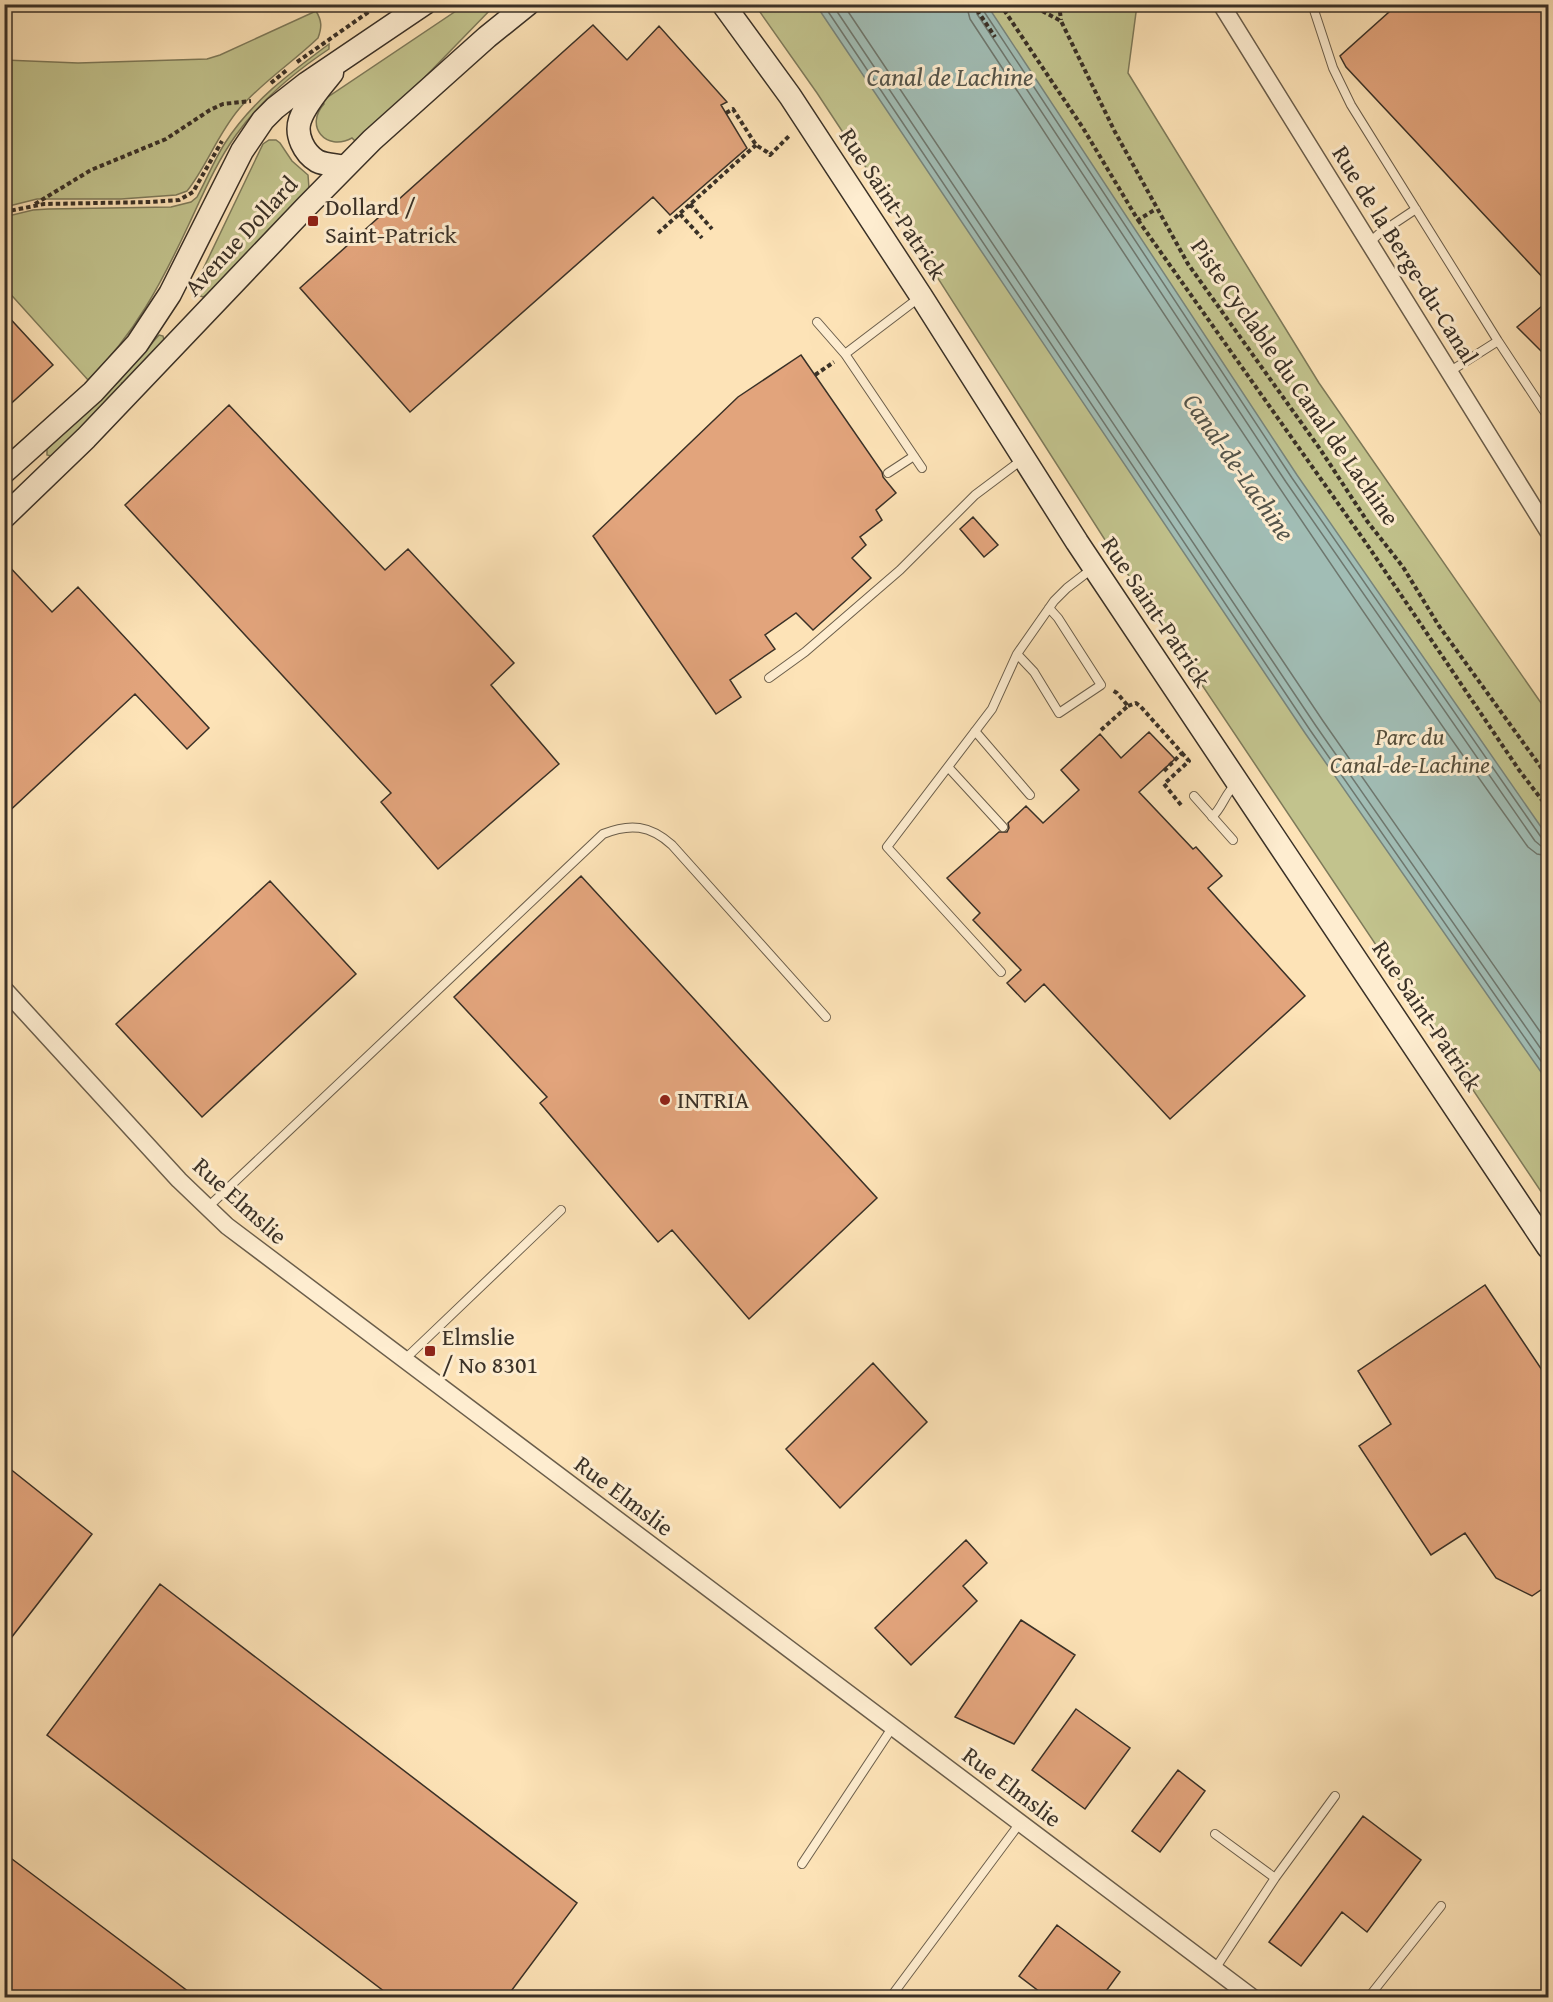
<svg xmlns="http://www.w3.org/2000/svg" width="1553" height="2002" font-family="'Gentium Book Plus',serif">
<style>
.green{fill:#c2c38d;stroke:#7e7a5a;stroke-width:1.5}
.water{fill:#a1bdb5;stroke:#78857c;stroke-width:1.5}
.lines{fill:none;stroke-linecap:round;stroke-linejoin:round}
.shore{stroke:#6e776e;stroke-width:1.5}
.building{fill:#e2a47c;stroke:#3a3127;stroke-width:1.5}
.lane-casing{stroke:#6b5e4b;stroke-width:10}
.street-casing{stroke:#6b5e4b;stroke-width:19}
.secondary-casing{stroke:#3a3127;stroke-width:25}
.path{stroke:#3a3127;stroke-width:4;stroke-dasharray:4.5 3;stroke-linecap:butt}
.lane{stroke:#feedd0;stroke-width:8}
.street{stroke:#feedd0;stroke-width:16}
.secondary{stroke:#feedd0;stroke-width:22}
.poi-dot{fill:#8f2418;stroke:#feedd0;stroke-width:2}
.labels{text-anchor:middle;stroke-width:6;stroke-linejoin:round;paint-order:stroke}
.street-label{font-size:24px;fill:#3a3127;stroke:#feedd0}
.poi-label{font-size:24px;fill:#3a3127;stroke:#feedd0;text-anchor:start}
.park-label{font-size:24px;font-style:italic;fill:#554e3b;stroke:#feedd0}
.water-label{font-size:26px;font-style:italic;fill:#54544a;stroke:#feedd0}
</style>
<rect width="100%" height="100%" fill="#fde3b7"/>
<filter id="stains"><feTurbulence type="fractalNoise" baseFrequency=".00333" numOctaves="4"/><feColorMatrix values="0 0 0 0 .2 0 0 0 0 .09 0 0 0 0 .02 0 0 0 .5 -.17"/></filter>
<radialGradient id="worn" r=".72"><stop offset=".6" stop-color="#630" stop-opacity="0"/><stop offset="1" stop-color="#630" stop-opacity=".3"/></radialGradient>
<path class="green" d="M465,5H495L424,78L355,141L352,138C326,152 304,126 324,104L322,101Z
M755,5H1137L1128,73L1319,383L1548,713V1202L1107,543L902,222L817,93Z
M316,11C322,21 322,27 318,38C292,63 262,82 239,109C217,135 207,166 187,191L176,195L121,199H37L5,207V60L78,63L207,59L220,55Z
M329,44V49C293,73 261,100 236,135C216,163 203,194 189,224C162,282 134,336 88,380L5,288L4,217L33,210L48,209L171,207L191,202L197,197C207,179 214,160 225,143C252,101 290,73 329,44Z
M269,140H276L280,143L292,161L308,175L309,188L207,295L203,297L195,294V286L263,144Z
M159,335L163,336L164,340L125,383H122L121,388L56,453L51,456L47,455V449L119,381Z"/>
<path class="water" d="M816,5H987L1297,475L1548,837V1082L1305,733Z"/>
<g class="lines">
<path class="shore" d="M823,4L1310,730L1548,1071
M832,4L1316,726L1548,1059
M843,4L1323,721L1548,1043
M966,4L970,19C1153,297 1334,577 1528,847L1537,854L1548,856
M975,4L977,14L1286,482L1535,841L1541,846L1548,847
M982,4L983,10L1292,478L1518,804L1541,837L1548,840"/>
</g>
<path class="building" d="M1398,4H1548V283L1346,67L1340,56Z
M593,25L627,60L659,26L727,102L721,105L747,148L670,215L653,197L410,412L300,288Z
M1548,301V358L1517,327Z
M4,312L53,365L4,410Z
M801,355L882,472L883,477L896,493L876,510L882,520L860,537L866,545L852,558L871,578L813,630L796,613L765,635L775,649L730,680L741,697L716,714L593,536L738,397Z
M229,405L385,570L408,549L514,663L491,685L559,764L438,869L381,802L391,793L125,505Z
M973,517L998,545L984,557L960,529Z
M4,561L52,612L78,587L209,728L187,749L135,694L4,816Z
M1149,732L1175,759L1139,792L1193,849L1196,847L1222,876L1208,888L1305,996L1170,1119L1044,984L1025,1002L1007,983L1021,970L973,920L980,913L947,878L999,832H1007L1009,828L1008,823L1026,806L1043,823L1079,790L1061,770L1100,734L1121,758Z
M581,876L877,1198L749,1319L672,1230L658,1242L540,1103L547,1097L454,997Z
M270,881L356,974L202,1117L116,1024Z
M1485,1285L1548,1379V1585L1532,1596L1496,1578L1465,1533L1431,1555L1359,1446L1391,1424L1358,1371Z
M873,1363L927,1422L840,1508L786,1449Z
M4,1464L92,1534L4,1647Z
M966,1540L987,1563L963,1586L977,1601L911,1665L875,1628Z
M160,1584L577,1903L506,1998H393L47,1735Z
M1021,1620L1075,1655L1014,1744L955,1717Z
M1076,1709L1130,1748L1085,1809L1032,1770Z
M1178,1770L1205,1791L1160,1852L1132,1831Z
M1363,1816L1421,1860L1367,1932L1342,1912L1301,1966L1269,1942Z
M4,1853L197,1998H4Z
M1057,1925L1120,1972L1101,1998H1048L1019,1976Z"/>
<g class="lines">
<g class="lane-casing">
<path id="lane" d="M1312,4L1333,68L1351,105L1498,341L1548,417
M1369,243L1380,233L1416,209
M920,297L845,354L922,468
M817,322L845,354
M1449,372L1498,341
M888,473L914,456
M1049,608L1058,618L1101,685L1059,713L1034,672L1017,654L1054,601L1067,588L1093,568
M769,678L805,652L900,570L975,495L1023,459
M975,731L1030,795
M948,767L1003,827
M1194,796L1233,840
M1212,817C1223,807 1225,793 1236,784
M1001,972L887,847L992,709L1017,654
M207,1208L603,834C630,823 650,825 672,845L826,1017
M404,1360L561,1210
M1215,1834L1275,1878
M802,1864L892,1728
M1215,1969L1275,1878L1335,1796
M890,1998L1020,1823
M1368,1998L1441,1906"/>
</g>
<g class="street-casing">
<path id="street" d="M1221,4L1548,531
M4,989L179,1180L227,1226L1253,1998"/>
</g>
<g class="secondary-casing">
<path id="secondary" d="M723,4L790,96L921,296L1077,542L1548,1247
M332,73C321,87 306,103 300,120C295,135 304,153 317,161C325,165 336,165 345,167
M4,472L93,392L137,344L170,294L242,151L263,120L275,108L307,83L424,4
M4,517L86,438L307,206L372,140L487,37L528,4"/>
</g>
<path class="path" d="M973,4L995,37
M1000,4L1083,128L1138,220L1156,209
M1029,4L1061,21L1115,132L1188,264L1320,449L1367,521L1403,567L1439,626L1548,777
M1059,4L1061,20
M297,62L380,4
M271,83L288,69
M726,113L733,109L756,145L767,152L770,155L790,135
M35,204L91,170L166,139L210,110L223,104L251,101
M690,204L712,229
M4,212L44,204L151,202L179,200L193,192L222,141
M680,214L702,238
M1138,220L1366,543L1519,770L1548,808
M658,233L756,145
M815,375L834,362
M1128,706L1136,703L1141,707L1182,753L1162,773
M1101,730L1128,706L1117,693L1112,690
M1181,805L1164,784L1189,761L1182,753"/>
<use href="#lane" class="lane"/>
<use href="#street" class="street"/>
<use href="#secondary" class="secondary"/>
</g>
<g class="poi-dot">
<rect x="307" y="215" width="12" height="12" rx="3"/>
<circle cx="665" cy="1100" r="6"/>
<rect x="424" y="1345" width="12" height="12" rx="3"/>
</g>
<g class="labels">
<g class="street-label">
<text transform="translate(893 204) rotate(57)" y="8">Rue Saint-Patrick</text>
<text transform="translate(241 236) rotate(-47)" y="8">Avenue Dollard</text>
<text transform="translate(1405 255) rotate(58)" y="8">Rue de la Berge-du-Canal</text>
<text transform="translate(1295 382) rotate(55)" y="8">Piste Cyclable du Canal de Lachine</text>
<text transform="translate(1156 612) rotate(56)" y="8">Rue Saint-Patrick</text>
<text transform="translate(1427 1016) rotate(56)" y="8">Rue Saint-Patrick</text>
<text transform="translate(240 1201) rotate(42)" y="8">Rue Elmslie</text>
<text transform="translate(624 1496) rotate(37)" y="8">Rue Elmslie</text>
<text transform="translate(1012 1787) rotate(37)" y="8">Rue Elmslie</text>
</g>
<g class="poi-label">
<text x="325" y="215">Dollard /<tspan x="325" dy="28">Saint-Patrick</tspan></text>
<text x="677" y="1108">INTRIA</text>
<text x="442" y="1345">Elmslie<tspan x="442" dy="28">/ No 8301</tspan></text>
</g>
<g class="park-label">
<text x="1410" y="745">Parc du<tspan x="1410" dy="28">Canal-de-Lachine</tspan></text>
</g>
<g class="water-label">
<text x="950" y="86">Canal de Lachine</text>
<text transform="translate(1239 467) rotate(55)" y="9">Canal-de-Lachine</text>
</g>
</g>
<rect width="1553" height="2002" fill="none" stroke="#fde3b7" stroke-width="24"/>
<rect x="6" y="6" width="1541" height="1990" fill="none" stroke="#3a3127" stroke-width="3"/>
<rect x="12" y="12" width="1529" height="1978" fill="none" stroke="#3a3127" stroke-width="1.5"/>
<rect width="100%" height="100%" filter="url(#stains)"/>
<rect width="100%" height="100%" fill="url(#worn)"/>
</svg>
